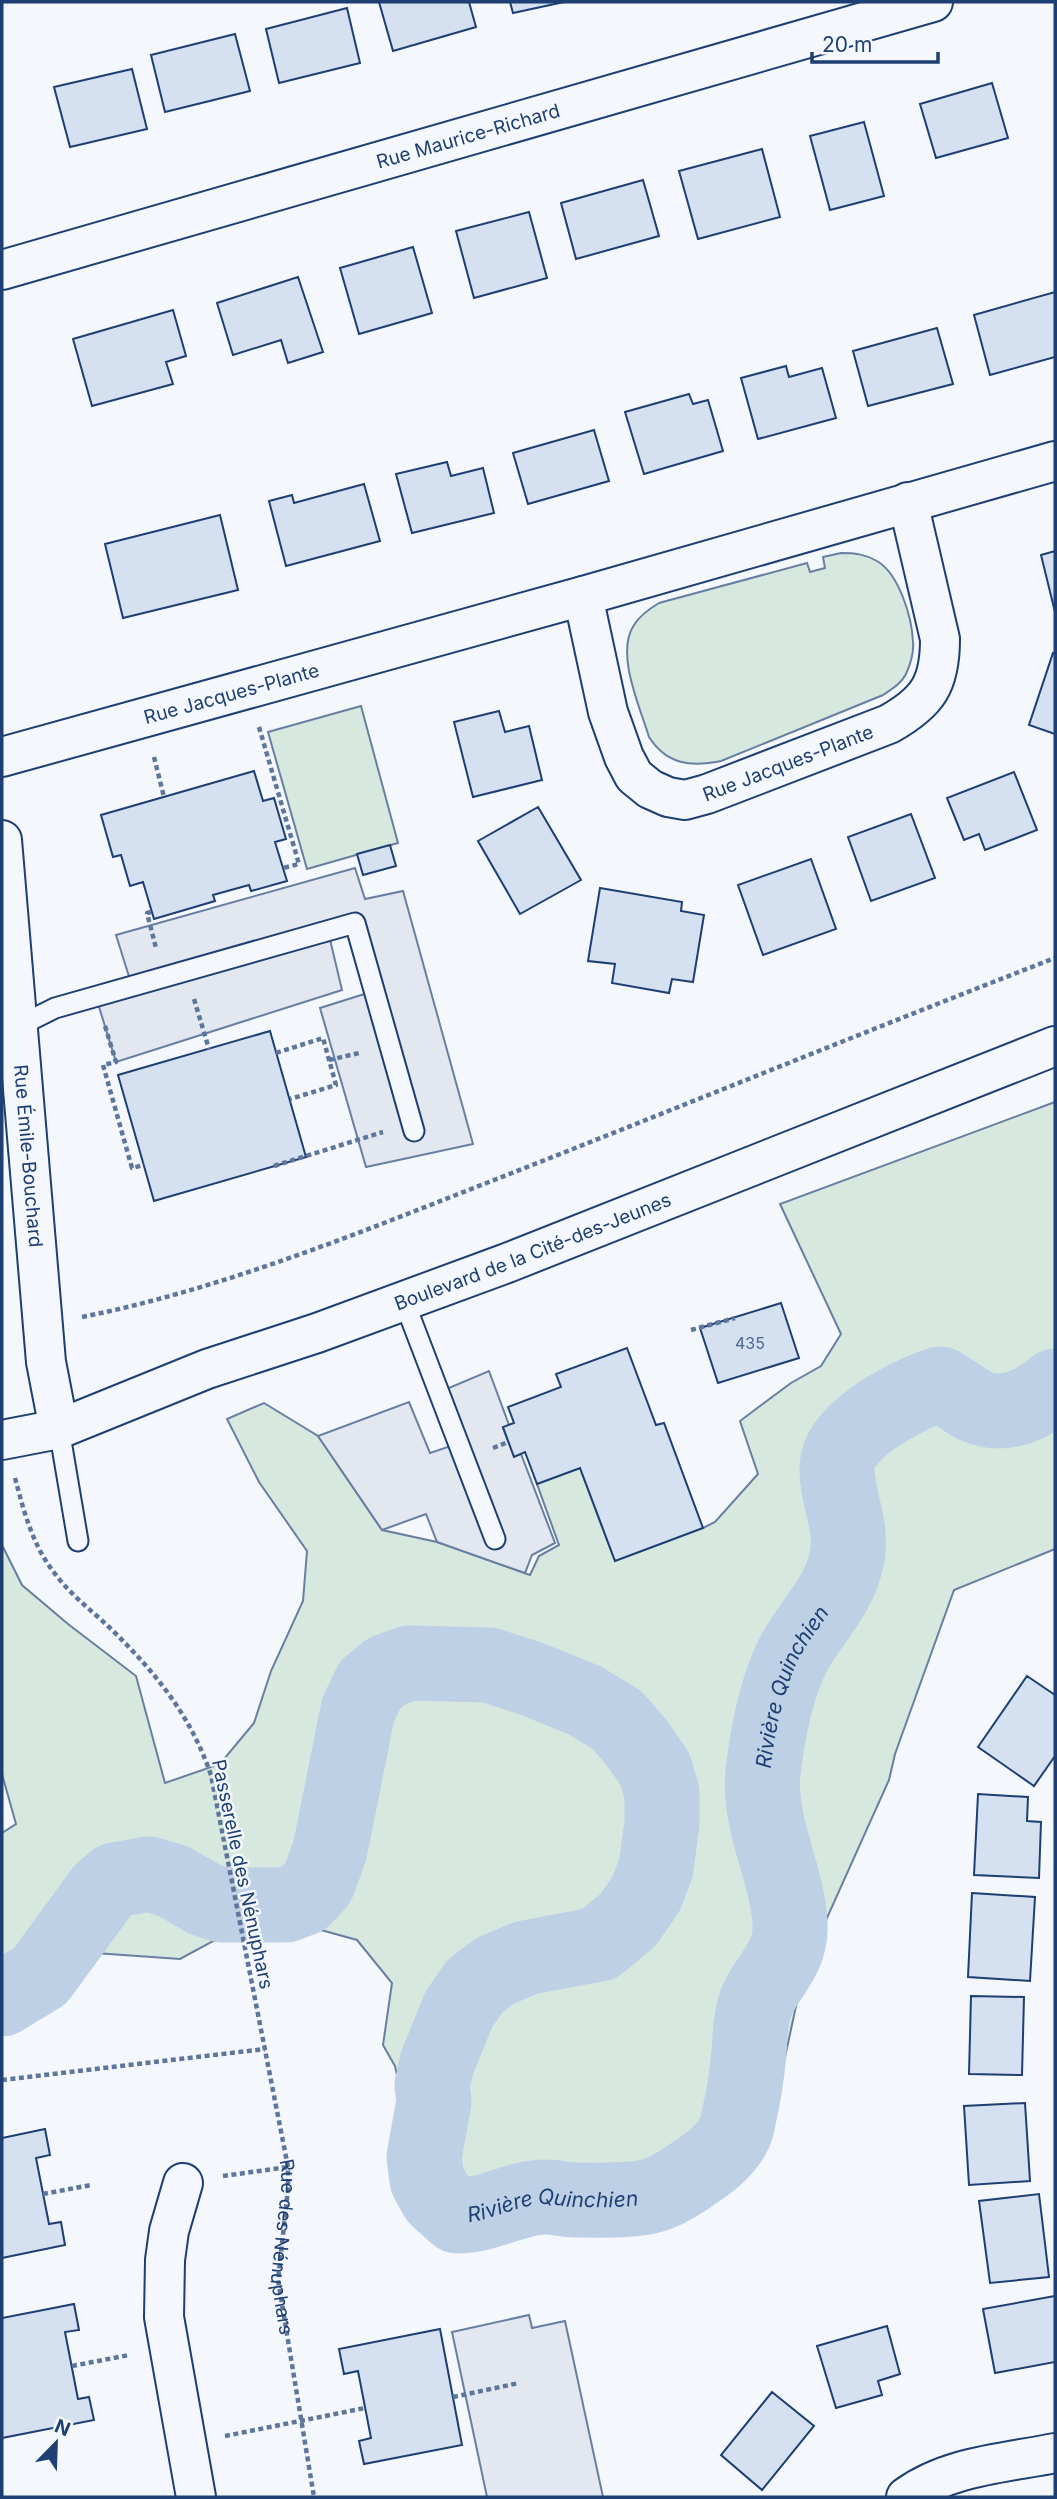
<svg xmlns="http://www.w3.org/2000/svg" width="1057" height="2499" font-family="Inter,sans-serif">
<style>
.green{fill:#d7e8df;stroke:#687fa3;stroke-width:2}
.parking{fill:#e3e8f0;stroke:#687fa3;stroke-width:2}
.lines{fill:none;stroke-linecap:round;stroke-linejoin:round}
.river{stroke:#bed0e5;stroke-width:75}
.building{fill:#d5e0f0;stroke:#1d3f73;stroke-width:2}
.service-casing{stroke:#1d3f73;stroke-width:23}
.minor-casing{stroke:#1d3f73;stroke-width:42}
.secondary-casing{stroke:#1d3f73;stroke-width:42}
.path{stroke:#5e769c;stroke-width:4.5;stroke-dasharray:5 3.5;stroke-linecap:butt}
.service{stroke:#f4f7fb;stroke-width:19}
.minor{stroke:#f4f7fb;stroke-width:38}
.secondary{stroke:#f4f7fb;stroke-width:38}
.labels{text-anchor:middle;stroke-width:5;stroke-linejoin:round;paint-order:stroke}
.number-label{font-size:16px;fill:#4b6792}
.street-label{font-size:19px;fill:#1d3f73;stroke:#f4f7fb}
.water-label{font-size:21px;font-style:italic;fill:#1d3f73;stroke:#f4f7fb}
</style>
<rect width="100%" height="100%" fill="#f4f7fb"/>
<path class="green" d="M841,553C854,553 865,554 877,561C899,574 912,617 913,642C914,652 910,665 906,674C901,684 892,689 883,695L721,761C691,767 667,765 649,737C640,707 615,653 634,625C640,615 649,609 659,603L807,563L810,572L825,568L823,557Z
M361,706L398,843L307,869L268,732Z
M1055,1102V1549L954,1590L895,1754L889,1780L804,1969L776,2099L736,2173L694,2213L641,2228L575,2220L506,2230L466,2232L445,2223L422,2206L409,2188L406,2156L409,2131L395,2066L383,2045L392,1983L357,1940L263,1914L180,1959L95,1953L70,1957L40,1977L14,2018L2,2021V1833L16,1824L2,1774V1545L22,1585L68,1624L136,1676L165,1783L220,1764L254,1723L271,1671L303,1601L307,1551L259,1482L227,1419L264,1403L318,1436L382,1530L437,1542L530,1575L539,1556L559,1545L537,1484L580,1468L615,1561L703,1528L715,1522L758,1474L740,1421L791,1383L821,1366L841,1334L780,1204Z"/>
<path class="parking" d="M355,868L365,899L403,891L473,1144L366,1167L320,1008L374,991L355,924L328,931L342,990L116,1062L96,997L132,986L116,935Z
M489,1371L509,1425L503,1428L514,1456L521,1454L555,1543L532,1555L525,1573L437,1542L426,1514L382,1530L318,1436L409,1402L430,1453L457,1444L437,1393Z
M529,2315L532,2328L565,2321L603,2497H487L452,2332Z"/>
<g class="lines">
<path class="river" id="s1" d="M2,1999L40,1976L103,1890L115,1880L149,1874L173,1881L206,1900L222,1905H286L304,1898L318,1883L330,1850L358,1710L370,1685L387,1671L409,1663L489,1665L532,1679L584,1700L617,1720L637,1743L655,1769L662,1793V1823L656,1868L646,1894L628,1920L599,1944L525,1958L495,1971L475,1986L459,2009L437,2063L432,2085L434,2102L424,2157L427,2180L437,2198L457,2216C489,2216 515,2197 546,2197C556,2197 565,2200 575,2200C599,2200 639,2202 660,2193C675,2187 687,2178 700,2169C713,2160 728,2147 735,2132C737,2128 738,2121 739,2116C744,2095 747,2074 749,2053C750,2040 750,2026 753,2013C759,1981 792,1964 790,1925C788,1873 758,1826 763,1773C767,1735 777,1684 795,1651C812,1621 838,1597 846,1562C855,1526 836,1500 837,1466C839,1429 909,1394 940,1384C952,1390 966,1402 978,1407C1005,1418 1035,1404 1055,1386"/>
</g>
<path class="building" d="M379,2H469L476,27L393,51Z
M510,2H564L513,13Z
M347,8L360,63L279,83L266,29Z
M235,34L250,91L165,112L151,55Z
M132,69L147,129L70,147L54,87Z
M992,83L1008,138L936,158L920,104Z
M864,122L884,196L830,210L810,136Z
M762,149L780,217L698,239L679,171Z
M643,180L659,236L576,259L561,203Z
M529,212L547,278L474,298L456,231Z
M413,247L432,313L359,334L340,268Z
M298,277L323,352L288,363L281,340L233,355L217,303Z
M1055,292V357L990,375L974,315Z
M173,310L186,356L166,362L173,384L92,406L73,339Z
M937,328L953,384L868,406L853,351Z
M786,366L789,377L822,368L836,418L758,439L741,378Z
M689,394L693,404L708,400L723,451L644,474L625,412Z
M594,430L609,481L528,504L513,453Z
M447,462L451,476L483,468L494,513L412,533L396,474Z
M364,484L380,541L286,566L269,501L292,495L294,503Z
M220,515L238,590L123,618L105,544Z
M1055,551V612L1041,555Z
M1053,653L1055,654V734L1029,725Z
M499,711L505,732L529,726L542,780L473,797L454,722Z
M254,771L263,801L274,798L286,839L275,842L287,881L251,891L249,885L213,895L215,901L154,919L143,882L130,886L121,855L113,857L101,815Z
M1014,772L1037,830L985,850L979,834L964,840L947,798Z
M538,807L581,880L520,914L478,841Z
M911,814L935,878L871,901L848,837Z
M390,845L396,866L363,875L357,854Z
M811,859L836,929L763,955L738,885Z
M600,888L682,902L681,911L704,915L693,982L672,979L669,993L612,983L615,964L588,961Z
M270,1031L306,1157L154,1201L118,1075Z
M781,1303L799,1358L718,1383L700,1328Z
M627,1348L656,1425L664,1423L703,1528L615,1561L580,1468L537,1484L525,1452L514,1457L503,1427L514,1423L508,1407L561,1387L556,1374Z
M1027,1676L1055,1695V1756L1034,1786L978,1747Z
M978,1794L1028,1797L1027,1821L1041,1822L1039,1878L974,1875Z
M972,1893L1035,1897L1030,1981L968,1977Z
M971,1996L1024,1997L1022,2075L969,2074Z
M1025,2103L1030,2181L969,2185L964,2106Z
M45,2129L50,2155L36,2158L49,2224L61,2222L65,2245L2,2258V2138Z
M1039,2194L1049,2277L990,2283L979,2201Z
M1055,2296V2362L995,2373L983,2309Z
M74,2304L79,2330L65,2332L78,2399L89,2397L94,2420L2,2438V2318Z
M887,2326L900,2374L878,2381L882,2395L836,2408L817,2346Z
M440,2329L462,2445L364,2464L359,2441L371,2438L358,2371L344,2374L339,2349Z
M772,2392L814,2426L762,2490L721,2455Z"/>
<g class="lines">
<g class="service-casing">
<path id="service" d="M17,1027L55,1008L355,923L414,1131
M404,1301L495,1539
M59,1429L78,1541"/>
</g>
<g class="minor-casing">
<g id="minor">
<path id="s3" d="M2,270L933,2"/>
<path id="s4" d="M583,596L608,712L624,757L634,776L650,789L668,797L685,800L707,794L889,724C928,702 940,684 940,639L908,502"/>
<path id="s5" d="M2,757L583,596L1055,461"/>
<path id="s6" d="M2,840L46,1362L59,1429"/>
<path d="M183,2183L169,2231L165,2260L164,2317L196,2497"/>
<path d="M906,2497C948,2466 1005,2463 1055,2453"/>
</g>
</g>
<g class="secondary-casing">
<g id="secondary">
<path id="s7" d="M2,1440L59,1429L207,1369L317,1333L507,1263L1055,1046"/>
</g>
</g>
<g class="path">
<path d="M259,727L299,864L283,868"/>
<path d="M154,757L164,797"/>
<path d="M151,912L147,913L156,948"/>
<path d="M194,999L209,1049"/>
<path d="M105,1026L116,1062L103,1065L132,1168L144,1165"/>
<path d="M276,1053L323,1038L336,1085L290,1099"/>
<path d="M329,1060L359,1053"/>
<path d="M274,1166L383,1132"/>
<path d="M82,1317C222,1289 356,1234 489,1182C678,1108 866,1031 1055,958"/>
<path d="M691,1330L735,1318"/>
<path d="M493,1448L508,1442"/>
<path id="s2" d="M15,1478C24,1512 33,1547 56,1575C71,1595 91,1610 109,1627C155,1672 190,1714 211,1775L288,2167V2189L278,2280L314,2497"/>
<path d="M2,2080L265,2049"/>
<path d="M223,2176L288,2167"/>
<path d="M43,2194L91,2185"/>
<path d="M72,2366L129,2355"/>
<path d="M453,2397L519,2383"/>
<path d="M225,2436L365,2408"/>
</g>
<use href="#service" class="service"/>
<use href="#minor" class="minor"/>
<use href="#secondary" class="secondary"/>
</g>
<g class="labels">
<g class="number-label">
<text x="750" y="1349">435</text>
</g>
<g class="street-label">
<text dy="7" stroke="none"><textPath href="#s3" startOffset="485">Rue Maurice-Richard</textPath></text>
<text dy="7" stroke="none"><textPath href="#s5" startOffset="238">Rue Jacques-Plante</textPath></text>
<text dy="7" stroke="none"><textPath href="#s4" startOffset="355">Rue Jacques-Plante</textPath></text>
<text dy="7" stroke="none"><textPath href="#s6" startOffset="317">Rue Émile-Bouchard</textPath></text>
<text dy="7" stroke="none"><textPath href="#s7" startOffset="564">Boulevard de la Cité-des-Jeunes</textPath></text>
<text transform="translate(243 1874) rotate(78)" y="7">Passerelle des Nénuphars</text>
<text dy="7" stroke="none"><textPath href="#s2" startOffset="842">Rue des Nénuphars</textPath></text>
</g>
<g class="water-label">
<text dy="7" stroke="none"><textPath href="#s1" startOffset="2270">Rivière Quinchien</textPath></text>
<text dy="7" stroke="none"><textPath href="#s1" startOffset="1598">Rivière Quinchien</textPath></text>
</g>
</g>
<rect width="1057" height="2499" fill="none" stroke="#1d3f73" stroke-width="7"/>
<g transform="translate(56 2443) rotate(23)" stroke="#f4f7fb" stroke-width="5" paint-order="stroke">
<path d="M0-5L12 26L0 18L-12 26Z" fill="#1d3f73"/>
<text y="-10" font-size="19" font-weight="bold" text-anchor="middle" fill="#1d3f73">N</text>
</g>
<path d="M812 52v10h126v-10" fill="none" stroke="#1d3f73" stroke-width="3.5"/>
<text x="822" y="52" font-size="21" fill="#1d3f73" stroke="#f4f7fb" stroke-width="5" paint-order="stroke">20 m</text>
</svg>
